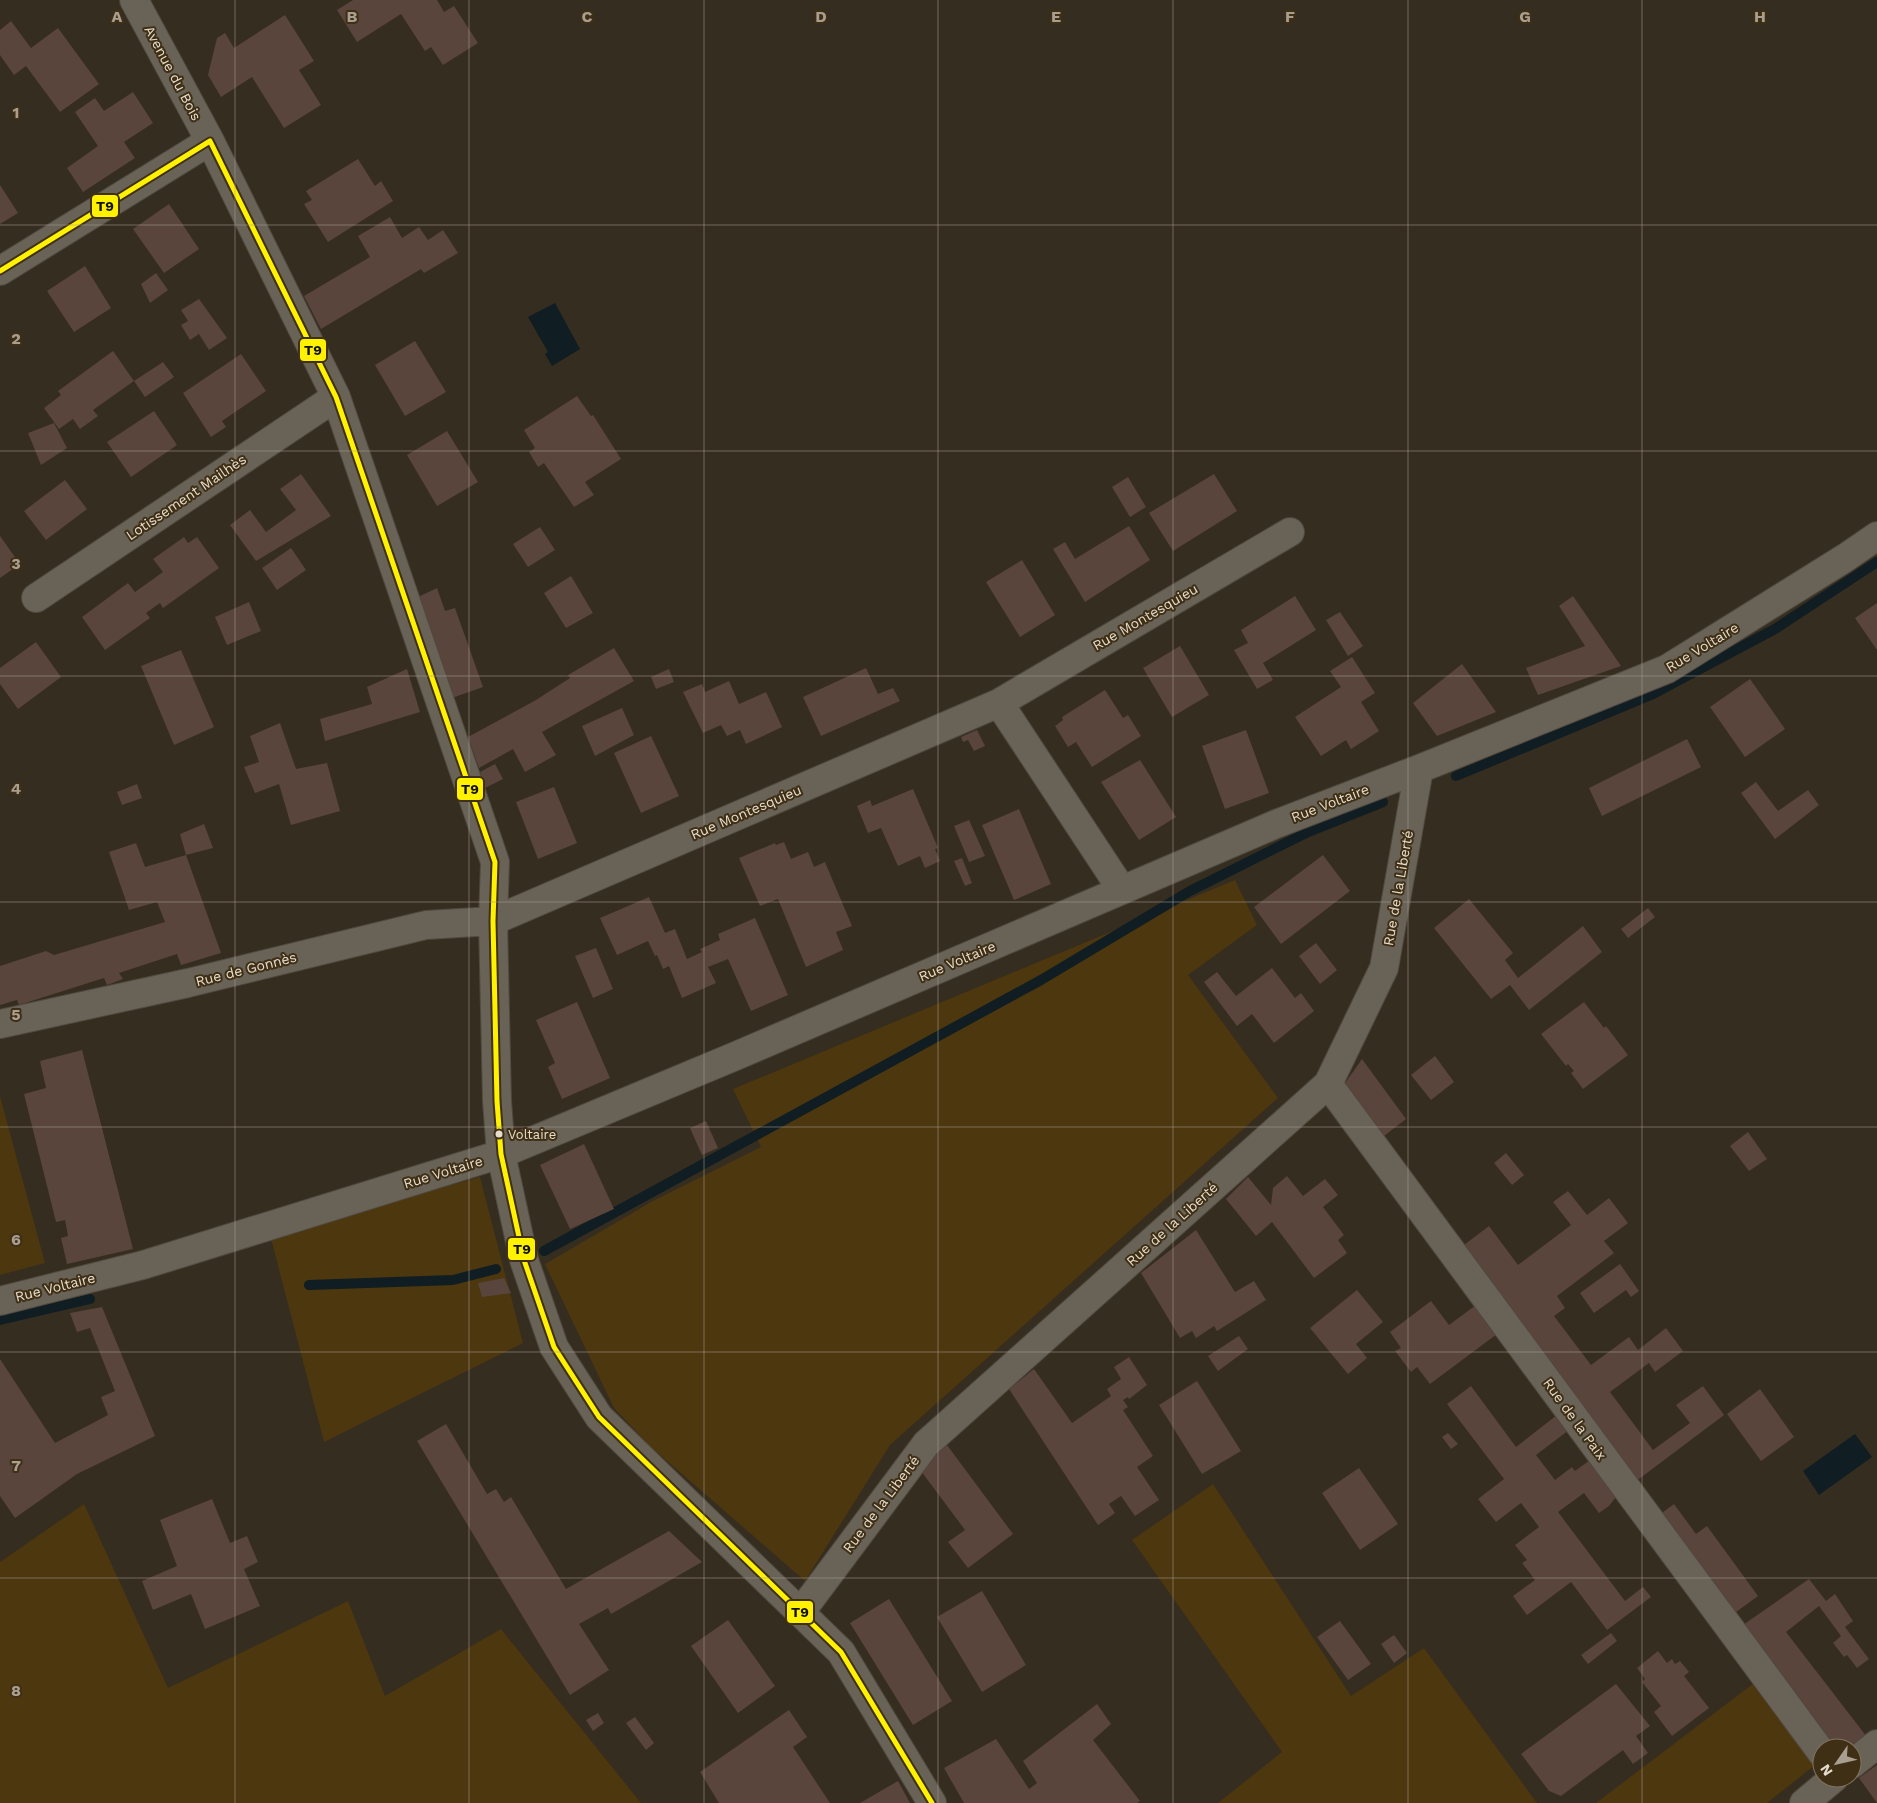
<svg xmlns="http://www.w3.org/2000/svg" width="1877" height="1803" font-family="'Work Sans',sans-serif">
<style>
.green{fill:#4c370f}
.water{fill:#101d22}
.lines{fill:none;stroke-linecap:round;stroke-linejoin:round}
.stream{stroke:#101d22;stroke-width:10}
.building{fill:#59453b}
.minor-casing{stroke:#50493e;stroke-width:30}
.minor{stroke:#686257;stroke-width:28}
.bus-1-casing{stroke:#3f2f15;stroke-width:9}
.bus-1{stroke:#fff200;stroke-width:5}
.grid{fill:none;stroke:#a99f91;stroke-width:1;stroke-opacity:0.55}
.bus-dot{fill:#e7ddce;stroke:#3f2f15;stroke-width:2}
.labels{text-anchor:middle;stroke-width:4;stroke-linejoin:round;paint-order:stroke}
.bus-label{font-size:13px;fill:#e7ddce;stroke:#3f2f15;text-anchor:start}
.street-label{font-size:14px;fill:#e7ddce;stroke:#3f2f15}
.grid-label{font-size:16px;text-anchor:middle;font-weight:bold;fill:#a99f91;stroke:#3f2f15;stroke-width:4;stroke-linejoin:round;paint-order:stroke}
.line-badge{stroke:#3f2f15;stroke-width:2}
.pale-badge-label{font-size:14px;text-anchor:middle;font-weight:bold;fill:#111}
</style>
<rect width="100%" height="100%" fill="#352d1f"/>
<path class="green" d="M1235,880L1257,925L1188,975L1278,1098L890,1445L805,1581L651,1447L614,1408L545,1264L653,1201L761,1147L733,1089Z
M0,1096L45,1263L0,1275Z
M480,1177L523,1343L324,1442L270,1235Z
M1213,1484L1351,1696L1424,1648L1537,1803H1218L1282,1752L1132,1540Z
M84,1504L168,1688L348,1601L385,1696L501,1629L641,1803H0V1562Z
M1754,1683L1814,1766L1767,1803H1596Z"/>
<path class="water" d="M555,303L580,349L552,366L545,354L548,352L528,317Z
M1855,1434L1872,1457L1819,1495L1803,1471Z"/>
<g class="lines">
<path class="stream" d="M1456,776L1651,695L1775,629L1877,562
M544,1251L1041,980L1190,891L1308,832L1383,802
M309,1285L453,1280L496,1269
M0,1320L90,1299"/>
</g>
<path class="building" d="M353,0H437L444,12L454,6L478,43L443,65L431,47L425,51L401,14L357,42L337,10Z
M285,15L314,61L299,70L321,105L284,128L252,77L221,97L208,75L217,38L225,33L234,48Z
M11,21L31,48L58,28L99,84L60,112L26,66L14,75L0,55V30Z
M133,92L153,123L124,142L135,158L83,192L67,168L98,146L75,112L95,98L104,111Z
M358,159L375,186L381,181L393,201L328,242L304,204L312,200L306,191Z
M0,185L18,213L0,224Z
M169,204L199,249L164,273L133,229Z
M390,217L402,238L419,227L428,240L443,230L458,253L424,273L421,269L321,329L304,296L370,257L358,236Z
M85,266L111,308L74,332L47,291Z
M156,273L168,290L150,303L141,284Z
M199,299L227,338L209,350L199,334L190,340L181,325L188,321L181,310Z
M415,341L446,392L405,416L375,365Z
M113,351L134,381L163,362L174,377L145,397L134,381L93,410L98,416L80,429L73,419L59,429L44,408L61,395L58,391Z
M241,354L266,391L222,421L226,427L211,437L183,393Z
M577,396L591,416L593,415L621,459L585,482L594,495L574,507L544,463L538,467L529,452L535,448L524,430Z
M154,411L177,445L131,477L107,442Z
M54,423L67,448L41,465L28,433Z
M447,431L478,482L437,506L407,455Z
M301,474L331,516L256,561L230,525L250,510L266,532L296,510L280,489Z
M1214,474L1237,511L1173,551L1149,513Z
M1128,477L1146,507L1130,517L1112,487Z
M65,480L87,509L46,540L24,511Z
M1129,526L1150,560L1085,602L1053,549L1065,542L1075,559Z
M540,527L555,550L528,567L513,544Z
M0,536L20,564L0,578Z
M184,537L188,543L197,537L219,568L163,608L160,603L146,613L150,618L105,650L82,617L128,583L135,592L163,572L153,559Z
M291,548L306,570L277,590L262,568Z
M1022,560L1055,615L1020,637L986,582Z
M571,576L593,613L566,628L544,593Z
M437,588L445,611L455,608L483,687L452,698L416,598Z
M1295,596L1316,630L1263,663L1273,680L1257,689L1234,650L1248,643L1241,630Z
M1573,596L1621,666L1538,695L1526,668L1585,646L1559,606Z
M249,602L261,631L227,645L215,617Z
M1877,603V650L1855,618Z
M1340,612L1363,646L1348,656L1326,620Z
M36,642L61,677L18,709L0,684V668Z
M1180,646L1209,695L1172,717L1143,668Z
M614,648L634,681L542,732L556,755L525,772L513,749L479,768L468,737L536,700L570,678L568,675Z
M181,650L214,727L174,745L141,666Z
M1352,657L1375,693L1361,702L1379,731L1351,749L1346,740L1321,756L1295,717L1341,687L1330,671Z
M1462,664L1496,712L1437,736L1413,703Z
M866,668L878,694L893,688L900,701L821,736L803,697Z
M407,669L420,712L325,741L320,719L372,704L367,687Z
M669,669L674,682L656,689L651,677Z
M1750,679L1785,729L1745,757L1710,707Z
M729,681L739,704L766,692L782,727L746,744L740,730L727,736L721,725L703,733L683,692L702,684L705,692Z
M1105,690L1123,718L1128,715L1141,736L1092,767L1076,742L1068,747L1055,726L1063,720L1062,717Z
M622,708L634,735L595,756L582,726Z
M280,723L296,769L327,763L340,811L291,825L279,784L255,793L244,767L259,762L250,736Z
M977,730L985,746L974,751L968,740L963,742L961,737Z
M1246,730L1269,793L1225,809L1202,746Z
M651,736L679,796L641,813L614,753Z
M1687,739L1701,767L1602,816L1589,788Z
M1140,760L1176,817L1139,840L1101,782Z
M495,764L503,779L485,788L480,772Z
M1756,782L1778,811L1808,790L1819,805L1775,839L1741,793Z
M137,784L142,798L122,805L117,792Z
M554,787L577,843L538,859L516,802Z
M913,789L938,848L935,849L940,861L925,868L920,856L898,866L881,828L868,833L857,806L870,800L872,806Z
M1019,809L1051,884L1014,900L982,825Z
M969,820L985,856L969,862L954,826Z
M204,824L213,848L186,855L221,953L181,965L177,954L119,973L123,979L107,985L104,978L19,1005L17,1000L0,1005V966L46,951L54,955L165,922L157,902L129,910L109,852L136,843L145,867L186,855L180,834Z
M784,842L791,859L808,852L814,867L825,862L852,926L836,932L843,950L806,967L778,899L760,906L739,858L775,843L776,845Z
M1323,855L1350,891L1281,944L1254,907Z
M962,858L972,883L965,886L954,861Z
M649,897L665,933L675,929L687,959L702,952L700,949L720,940L718,934L755,918L788,995L751,1011L728,959L708,967L716,983L682,998L669,966L663,969L657,955L655,956L648,941L617,955L600,918Z
M1469,899L1513,953L1505,960L1518,978L1583,926L1602,952L1529,1010L1510,985L1491,999L1434,928Z
M1648,908L1655,917L1628,938L1621,929Z
M1316,943L1337,970L1320,984L1299,956Z
M596,948L613,989L593,998L575,956Z
M1272,968L1295,998L1301,993L1314,1011L1274,1043L1252,1014L1237,1026L1204,982L1217,972L1236,996Z
M577,1002L610,1078L562,1099L548,1067L555,1063L536,1020Z
M1584,1002L1604,1028L1606,1026L1628,1055L1583,1089L1571,1073L1574,1071L1568,1064L1566,1066L1541,1034Z
M82,1050L133,1249L67,1264L61,1238L68,1236L65,1220L56,1222L24,1094L46,1088L40,1061Z
M1435,1056L1454,1082L1431,1100L1411,1075Z
M1362,1059L1406,1119L1380,1139L1343,1086Z
M706,1121L718,1148L702,1155L690,1128Z
M1748,1132L1767,1159L1749,1171L1730,1146Z
M584,1144L614,1209L570,1229L540,1165Z
M1506,1153L1524,1175L1512,1185L1494,1163Z
M1287,1176L1303,1196L1325,1179L1338,1195L1323,1207L1344,1235L1338,1240L1347,1253L1314,1278L1272,1222L1256,1236L1226,1199L1248,1177L1271,1205L1273,1188Z
M1568,1191L1587,1215L1609,1198L1628,1223L1604,1241L1614,1253L1557,1296L1565,1308L1554,1316L1591,1365L1629,1337L1638,1350L1666,1328L1683,1351L1655,1372L1649,1363L1610,1392L1653,1450L1690,1423L1676,1405L1703,1386L1724,1415L1635,1482L1460,1248L1489,1226L1518,1265L1571,1225L1553,1202Z
M1196,1230L1235,1292L1254,1281L1266,1300L1217,1331L1214,1326L1196,1338L1192,1331L1180,1338L1141,1273Z
M1620,1264L1639,1291L1631,1297L1626,1290L1594,1313L1580,1293Z
M504,1278L511,1293L482,1297L478,1283Z
M1357,1290L1383,1322L1356,1344L1367,1358L1348,1374L1310,1328Z
M1431,1301L1449,1325L1476,1305L1497,1334L1430,1384L1417,1367L1411,1372L1395,1351L1401,1348L1390,1332Z
M102,1307L155,1436L77,1474L15,1518L0,1496V1359L55,1443L108,1415L101,1397L115,1391L90,1328L77,1332L70,1313Z
M1239,1336L1248,1349L1218,1371L1208,1356Z
M1129,1357L1147,1385L1129,1399L1128,1397L1123,1400L1128,1407L1123,1410L1153,1456L1137,1467L1159,1500L1135,1516L1121,1496L1109,1504L1115,1513L1098,1525L1009,1389L1034,1369L1072,1423L1111,1396L1107,1389L1121,1379L1114,1367Z
M1197,1381L1241,1451L1202,1474L1159,1405Z
M1471,1386L1516,1447L1557,1415L1569,1430L1536,1455L1555,1480L1572,1467L1575,1471L1590,1460L1616,1497L1609,1506L1599,1513L1584,1493L1558,1512L1625,1601L1643,1587L1651,1597L1607,1630L1571,1582L1527,1615L1513,1596L1535,1580L1522,1563L1527,1560L1515,1545L1539,1527L1521,1503L1496,1522L1478,1499L1504,1479L1447,1404Z
M1760,1389L1794,1437L1761,1461L1727,1414Z
M446,1424L487,1494L496,1489L504,1502L511,1497L566,1589L669,1531L702,1562L611,1614L608,1608L579,1624L609,1670L570,1695L417,1441Z
M1448,1433L1458,1444L1451,1449L1442,1437Z
M947,1445L1013,1534L968,1568L948,1542L965,1530L918,1467Z
M1359,1468L1398,1524L1360,1550L1322,1493Z
M212,1499L230,1543L247,1536L258,1562L244,1569L260,1606L205,1629L191,1594L153,1610L142,1581L177,1566L160,1520Z
M1674,1504L1696,1534L1707,1526L1758,1596L1732,1615L1659,1515Z
M1809,1579L1826,1601L1835,1594L1853,1621L1845,1627L1869,1659L1857,1668L1847,1655L1844,1657L1833,1643L1841,1636L1819,1606L1786,1632L1867,1737L1852,1748H1831L1740,1627Z
M982,1591L1026,1665L982,1692L937,1617Z
M889,1599L952,1701L913,1725L850,1623Z
M728,1620L775,1686L738,1713L691,1646Z
M1340,1621L1371,1664L1348,1680L1317,1637Z
M1611,1633L1617,1641L1588,1664L1581,1655Z
M1394,1635L1407,1653L1394,1663L1381,1644Z
M1658,1651L1667,1663L1672,1659L1675,1664L1680,1661L1689,1672L1684,1676L1709,1708L1672,1736L1654,1712L1661,1706L1642,1682L1645,1679L1637,1668Z
M1616,1684L1650,1726L1636,1736L1648,1753L1633,1764L1623,1750L1561,1796L1549,1791L1521,1754Z
M1097,1704L1111,1724L1093,1740L1140,1801L1137,1803H964L944,1768L996,1739L1029,1789L1037,1783L1023,1761Z
M789,1710L807,1737L793,1747L830,1803H719L700,1772Z
M598,1713L604,1723L593,1731L586,1720Z
M635,1717L654,1743L646,1750L626,1723Z
M1877,1765V1803L1859,1778Z
M898,1781L910,1803H860Z"/>
<g class="lines">
<g class="minor-casing">
<path id="minor" d="M134,0L210,141L336,397L495,862L493,921L497,1101L501,1154L524,1260L554,1347L599,1417L841,1652L932,1803
M0,271L210,141
M36,598L336,397
M999,703L1122,890
M0,1024L188,983L426,925L493,921L999,703L1290,532
M1328,1084L1822,1753
M0,1301L143,1265L501,1154L738,1055L1276,824L1419,769L1667,669L1845,558L1877,536
M800,1613L926,1444L1328,1084L1384,968L1419,769
M1852,1764L1877,1744
M1804,1803L1834,1778"/>
</g>
<use href="#minor" class="minor"/>
<g class="bus-1-casing">
<path id="bus-1" d="M210,141L336,397L495,862L493,921L497,1101L501,1154L524,1260L554,1347L599,1417L841,1652L932,1803
M0,271L210,141"/>
</g>
<use href="#bus-1" class="bus-1"/>
</g>
<path class="grid" d="M235,0V1803M469,0V1803M704,0V1803M938,0V1803M1173,0V1803M1408,0V1803M1642,0V1803M0,225H1877M0,451H1877M0,676H1877M0,902H1877M0,1127H1877M0,1352H1877M0,1578H1877"/>
<circle class="bus-dot" cx="499" cy="1134" r="4.5"/>
<g class="labels">
<g class="bus-label">
<text x="508" y="1139">Voltaire</text>
</g>
<g class="street-label">
<text transform="translate(173 73) rotate(62)" y="5">Avenue du Bois</text>
<text transform="translate(186 497) rotate(-34)" y="5">Lotissement Mailhès</text>
<text transform="translate(1145 617) rotate(-30)" y="5">Rue Montesquieu</text>
<text transform="translate(1702 647) rotate(-31)" y="5">Rue Voltaire</text>
<text transform="translate(1330 803) rotate(-21)" y="5">Rue Voltaire</text>
<text transform="translate(746 812) rotate(-23)" y="5">Rue Montesquieu</text>
<text transform="translate(1398 888) rotate(-80)" y="5">Rue de la Liberté</text>
<text transform="translate(957 961) rotate(-23)" y="5">Rue Voltaire</text>
<text transform="translate(246 969) rotate(-14)" y="5">Rue de Gonnès</text>
<text transform="translate(443 1172) rotate(-17)" y="5">Rue Voltaire</text>
<text transform="translate(1172 1224) rotate(-42)" y="5">Rue de la Liberté</text>
<text transform="translate(55 1287) rotate(-14)" y="5">Rue Voltaire</text>
<text transform="translate(1575 1419) rotate(54)" y="5">Rue de la Paix</text>
<text transform="translate(881 1504) rotate(-53)" y="5">Rue de la Liberté</text>
</g>
</g>
<g class="grid-label">
<text x="117" y="22">A</text>
<text x="352" y="22">B</text>
<text x="587" y="22">C</text>
<text x="821" y="22">D</text>
<text x="1056" y="22">E</text>
<text x="1290" y="22">F</text>
<text x="1525" y="22">G</text>
<text x="1760" y="22">H</text>
<text x="16" y="118">1</text>
<text x="16" y="344">2</text>
<text x="16" y="569">3</text>
<text x="16" y="794">4</text>
<text x="16" y="1020">5</text>
<text x="16" y="1245">6</text>
<text x="16" y="1471">7</text>
<text x="16" y="1696">8</text>
</g>
<g class="line-badge">
<rect x="91" y="194" width="28" height="24" rx="5" fill="#fff200"/>
<rect x="299" y="338" width="28" height="24" rx="5" fill="#fff200"/>
<rect x="456" y="777" width="28" height="24" rx="5" fill="#fff200"/>
<rect x="507" y="1237" width="29" height="24" rx="5" fill="#fff200"/>
<rect x="786" y="1600" width="28" height="24" rx="5" fill="#fff200"/>
</g>
<g class="pale-badge-label">
<text x="105" y="211">T9</text>
<text x="313" y="355">T9</text>
<text x="470" y="794">T9</text>
<text x="522" y="1254">T9</text>
<text x="800" y="1617">T9</text>
</g>
<g transform="translate(1837 1763) rotate(236)"><circle r="24" fill="#3f2f15" stroke="#82755f"/>
<path d="M0-4L9 19L0 12L-9 19Z" fill="#a99f91"/>
<text y="-8" font-size="14" font-weight="bold" text-anchor="middle" fill="#e7ddce">N</text>
</g>
</svg>
